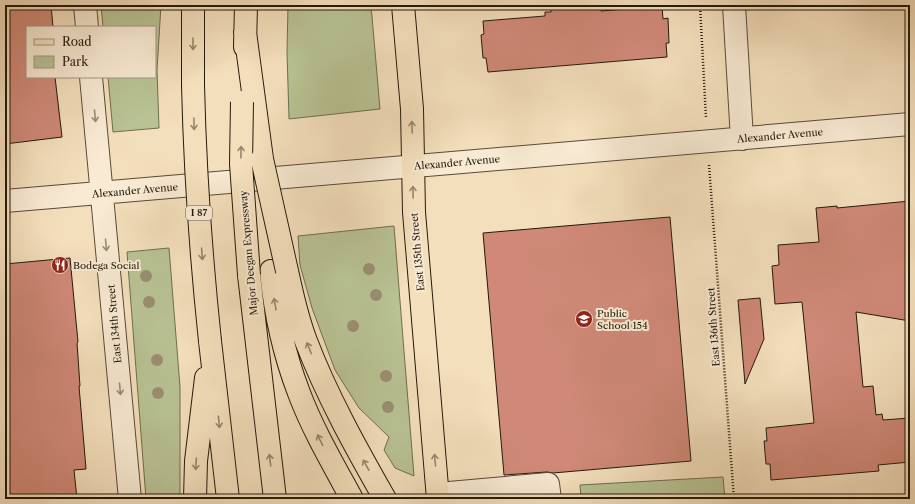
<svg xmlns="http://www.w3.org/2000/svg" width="915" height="504" font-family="'Libre Caslon Text',serif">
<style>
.green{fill:#b8c293;stroke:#6e6e4f}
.building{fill:#d08978;stroke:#24190b}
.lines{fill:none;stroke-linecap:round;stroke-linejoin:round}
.minor-casing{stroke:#584a37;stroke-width:24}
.major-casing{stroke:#24190b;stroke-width:24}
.highway-casing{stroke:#24190b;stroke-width:24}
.path{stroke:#24190b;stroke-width:2.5;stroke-dasharray:1 2;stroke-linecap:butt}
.minor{stroke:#f8ead3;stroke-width:22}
.major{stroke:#f4dfbc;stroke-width:22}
.highway{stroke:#f4dfbc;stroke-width:22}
.highway-bridge-casing{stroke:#24190b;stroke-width:24;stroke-linecap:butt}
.highway-bridge{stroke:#f4dfbc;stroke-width:22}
.tree{fill:#9a8e71}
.oneway{stroke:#96866c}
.oneway2{stroke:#998c79}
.labels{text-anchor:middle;stroke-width:4;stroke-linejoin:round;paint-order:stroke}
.shield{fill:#f8ead3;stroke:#645847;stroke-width:1}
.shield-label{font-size:9px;font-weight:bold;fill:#24190b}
.street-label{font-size:10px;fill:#24190b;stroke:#f8ead3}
.poi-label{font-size:10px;fill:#24190b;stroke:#f8ead3;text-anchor:start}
</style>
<rect width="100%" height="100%" fill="#f4dfbc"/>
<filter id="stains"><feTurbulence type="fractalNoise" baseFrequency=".005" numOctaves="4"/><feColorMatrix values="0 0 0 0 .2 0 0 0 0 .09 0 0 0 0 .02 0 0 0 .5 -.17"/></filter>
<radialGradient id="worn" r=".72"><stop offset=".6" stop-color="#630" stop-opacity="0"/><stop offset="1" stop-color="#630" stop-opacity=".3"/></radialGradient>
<path class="green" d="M101,5H161L157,70L159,128L113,132L108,77H155V27H103Z
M288,5H371L380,109L289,119L287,52Z
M394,226L414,476L395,468L384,450L389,437L359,408L335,370L312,308L300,265L298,236Z
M169,248L180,387V499H146L127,252Z
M723,477L725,499H581L580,485Z"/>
<path class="building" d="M5,5H51L53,27H27V77H55L62,137L5,144Z
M551,5H593V8L601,7V11L662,6L663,19L668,18L669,43H666L667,57L488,72L486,58H483L481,35L484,34L483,21L545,16V12H551Z
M910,201V321L856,312L863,387L873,386L876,415L882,414L883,420L910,418V462L878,465L879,471L771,480L770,464H766L764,441H767L766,428L814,423L802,302L775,304L772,266L779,265L778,245L819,242L816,208L837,206V208Z
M670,217L691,461L553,473L547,472L504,475L483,233Z
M70,258L78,342L77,343L80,386H79L86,469L74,470L77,499H5V264Z
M760,298L764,339L745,384L738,300Z"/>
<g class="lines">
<g class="minor-casing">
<path id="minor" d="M85,5L87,27
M734,5L742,139
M91,77L130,499
M5,201L910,124
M438,494L548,484L550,499"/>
</g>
<g class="major-casing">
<path id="major" d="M403,5L412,109L414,212L438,499"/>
</g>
<g class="highway-casing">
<path id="highway" d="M193,5V85
M245,32L262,159
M245,47L246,5
M271,271C275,313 284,354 299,393C313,430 333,464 352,499
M287,271C292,294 297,318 306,341C327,396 356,448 385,499
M249,275L275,499
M210,341L228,499
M195,499L196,461L206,378"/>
</g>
<path class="path" d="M700,5L706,118
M709,165L734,499"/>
<use href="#minor" class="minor"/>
<use href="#major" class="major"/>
<use href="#highway" class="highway"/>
<g class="highway-bridge-casing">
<path id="highway-bridge" d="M193,85C195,171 201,256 210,341
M242,102L241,164L249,275
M262,159L287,271"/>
</g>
<use href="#highway-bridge" class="highway-bridge"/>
</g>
<g class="tree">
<circle cx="369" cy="269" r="6"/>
<circle cx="146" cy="276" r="6"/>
<circle cx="376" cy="295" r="6"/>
<circle cx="149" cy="302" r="6"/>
<circle cx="353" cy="326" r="6"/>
<circle cx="157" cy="360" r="6"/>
<circle cx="386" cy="376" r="6"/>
<circle cx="158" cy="393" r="6"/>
<circle cx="388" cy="407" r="6"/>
</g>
<defs><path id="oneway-shaft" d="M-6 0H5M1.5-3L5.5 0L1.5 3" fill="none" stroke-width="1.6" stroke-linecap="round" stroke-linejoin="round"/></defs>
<g class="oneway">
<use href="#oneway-shaft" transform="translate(193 44) rotate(90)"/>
<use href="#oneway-shaft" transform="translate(194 124) rotate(89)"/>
<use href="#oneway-shaft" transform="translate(412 127) rotate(-92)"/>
<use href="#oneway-shaft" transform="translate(241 152) rotate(-89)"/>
<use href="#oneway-shaft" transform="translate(413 192) rotate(-91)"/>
<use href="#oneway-shaft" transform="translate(202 254) rotate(86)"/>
<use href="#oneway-shaft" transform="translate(275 304) rotate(-100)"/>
<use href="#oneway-shaft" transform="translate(309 348) rotate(-112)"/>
<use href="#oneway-shaft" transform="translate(219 422) rotate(84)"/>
<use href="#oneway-shaft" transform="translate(320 440) rotate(-116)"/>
<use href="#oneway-shaft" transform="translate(270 460) rotate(-97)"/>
<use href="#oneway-shaft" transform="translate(435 460) rotate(-95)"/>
<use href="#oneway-shaft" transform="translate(196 464) rotate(94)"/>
<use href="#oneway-shaft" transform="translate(366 465) rotate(-119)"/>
</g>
<g class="oneway2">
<use href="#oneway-shaft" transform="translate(95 116) rotate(85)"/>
<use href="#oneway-shaft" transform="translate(106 245) rotate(85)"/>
<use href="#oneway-shaft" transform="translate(120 389) rotate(85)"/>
</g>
<defs>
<g id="restaurant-disc" transform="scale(0.9)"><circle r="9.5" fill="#8f2418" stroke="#f8ead3"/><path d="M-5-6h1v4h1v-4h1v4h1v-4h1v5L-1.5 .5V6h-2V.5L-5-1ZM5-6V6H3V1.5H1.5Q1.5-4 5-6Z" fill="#fff"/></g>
<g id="school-disc" transform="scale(0.9)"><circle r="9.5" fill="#8f2418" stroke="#f8ead3"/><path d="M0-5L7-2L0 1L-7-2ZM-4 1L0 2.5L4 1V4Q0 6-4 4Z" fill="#fff"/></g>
</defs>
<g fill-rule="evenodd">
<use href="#restaurant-disc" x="60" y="265"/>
<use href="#school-disc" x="584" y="319"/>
</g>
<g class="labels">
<rect class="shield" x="186" y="206" width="26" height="14" rx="3"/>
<g class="shield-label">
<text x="199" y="216">I 87</text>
</g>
<g class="street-label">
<text transform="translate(780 135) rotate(-5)" y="4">Alexander Avenue</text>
<text transform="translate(457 162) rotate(-5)" y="4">Alexander Avenue</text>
<text transform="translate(135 190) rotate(-5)" y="4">Alexander Avenue</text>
<text transform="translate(417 252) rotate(-95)" y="4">East 135th Street</text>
<text transform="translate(248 253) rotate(-95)" y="4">Major Deegan Expressway</text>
<text transform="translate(114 324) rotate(-95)" y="4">East 134th Street</text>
<text transform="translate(713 327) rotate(-94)" y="4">East 136th Street</text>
</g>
<g class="poi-label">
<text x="73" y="269">Bodega Social</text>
<text x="597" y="317">Public<tspan x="597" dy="12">School 154</tspan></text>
</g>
</g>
<rect width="915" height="504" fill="none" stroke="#f4dfbc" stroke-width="20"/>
<rect x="6" y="6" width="903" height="492" fill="none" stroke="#24190b" stroke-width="2"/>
<rect x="10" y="10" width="895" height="484" fill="none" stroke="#24190b"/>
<rect x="26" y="26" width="130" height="52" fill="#f8ead3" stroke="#a39683"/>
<rect x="34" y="39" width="20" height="6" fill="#f4dfbc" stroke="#a39683"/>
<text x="62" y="46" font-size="12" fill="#24190b">Road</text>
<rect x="34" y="56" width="20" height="12" fill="#b8c293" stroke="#a39683"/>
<text x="62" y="66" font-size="12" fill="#24190b">Park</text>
<rect width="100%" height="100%" filter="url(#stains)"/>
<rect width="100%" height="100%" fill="url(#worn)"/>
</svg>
